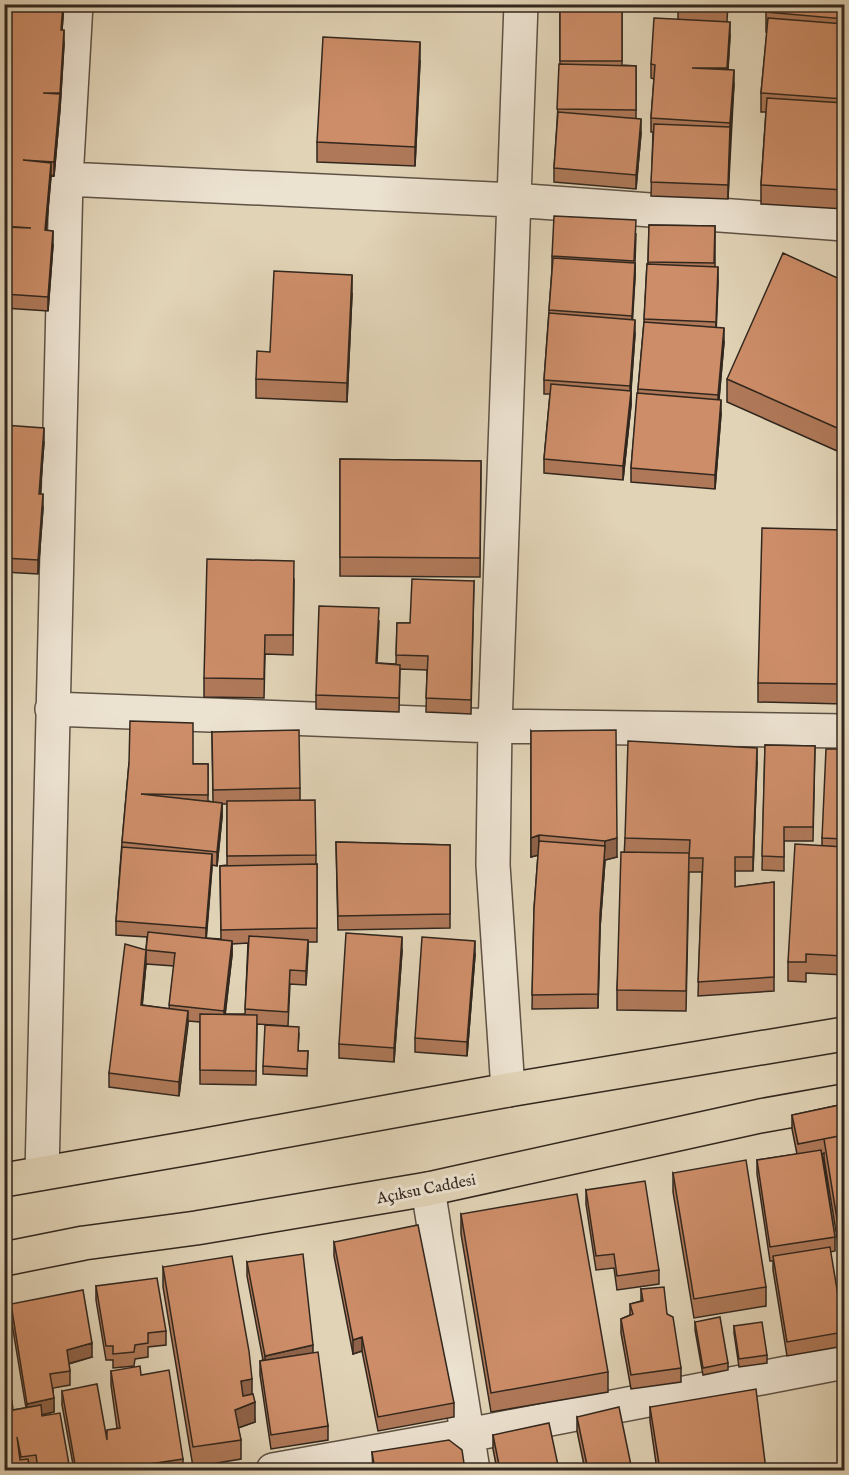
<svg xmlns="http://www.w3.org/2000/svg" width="849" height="1475" font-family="'IM FELL English',serif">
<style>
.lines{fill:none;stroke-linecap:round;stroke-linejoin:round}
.minor-casing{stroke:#5e5244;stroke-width:36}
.major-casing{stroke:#32271e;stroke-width:36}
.minor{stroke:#ece2d0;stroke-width:33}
.major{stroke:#e1d3b6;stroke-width:33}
.wall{fill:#af7959;stroke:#32271e;stroke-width:1.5;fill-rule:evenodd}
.shaded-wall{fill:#8f6349;stroke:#32271e;stroke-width:1.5}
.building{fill:#cc8d68;stroke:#32271e;stroke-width:1.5}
.labels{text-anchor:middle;stroke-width:6;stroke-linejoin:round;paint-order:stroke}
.street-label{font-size:16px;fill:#32271e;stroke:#ece2d0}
</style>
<rect width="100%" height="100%" fill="#e1d3b6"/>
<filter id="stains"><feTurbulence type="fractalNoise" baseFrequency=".00333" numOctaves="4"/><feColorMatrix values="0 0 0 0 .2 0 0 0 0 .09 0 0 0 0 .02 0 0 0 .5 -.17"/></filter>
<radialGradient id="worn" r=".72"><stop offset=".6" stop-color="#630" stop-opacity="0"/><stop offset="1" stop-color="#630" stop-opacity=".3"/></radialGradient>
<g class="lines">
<g class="minor-casing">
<path id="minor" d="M66,179L513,200L844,224
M52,709L495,726L844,731
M508,1090L493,865L495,726L521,4
M42,1173L66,179L76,4
M428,1189L473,1470
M273,1470L468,1435L844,1362"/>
</g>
<g class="major-casing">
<path id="major" d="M4,1180L195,1147L508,1090L844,1034
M4,1259L84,1243L196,1228L428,1189L760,1116L844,1101"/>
</g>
<use href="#minor" class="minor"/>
<use href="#major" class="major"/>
</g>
<path class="wall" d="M4,4H64L62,30L64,44L60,109L54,176L51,175L46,230L53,245L48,311L4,308Z
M564,4H616V7L564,8Z
M663,4H728L727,21L730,36L728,70L734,84L728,199L651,196L653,132H651V118L654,79L651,78V64L678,19V5Z
M844,4V209L761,204V185L766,112H761V93L767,32H766V12Z
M560,10H622V65L636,66V119L641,133L636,189L554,182V168L557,123L560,64Z
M420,61L415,166L317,162V142Z
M649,225L715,226V267L718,281L716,328L724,342L719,400L721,414L715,489L631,482V468L644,322L647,264H648Z
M636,234L635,263V277L632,320L635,334L631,391V405L623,480L544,473V459L550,394H544V380L552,269V256Z
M844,281V454L727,402V379Z
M352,294L347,402L256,398V379L270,352Z
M4,425L44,442L40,494L43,508L38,574L4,572Z
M340,459L481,461L480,577L340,576Z
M844,530V704L758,702V683Z
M294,580L293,655L265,654L264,698L204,697V678Z
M474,581L471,714L426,712L427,670L400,669L399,712L316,709V695L379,622L377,663L396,664L397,623H410Z
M531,731L617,857L605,860L600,928L598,1008L532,1009L534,909L538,855L531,857Z
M212,732L300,788V800L316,855V864H317V942H308L306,985L290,984L288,1026L257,1024L256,1085L200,1084V1022L188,1021L179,1096L109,1087V1073L146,950L147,937L116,935V921L122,842L129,763L208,764V801L213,802ZM222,804H227V865L220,866L221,939L206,938L212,865L217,866L222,817ZM248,943L245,1014H225L232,955V944ZM146,964L174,966L169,1009L142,1005Z
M765,745L815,746L813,841H784V871L762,870Z
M844,749V975L806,973V982L788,981V962L822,846V838Z
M757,762L753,871H735V887L774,882V991L698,996L702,872H689L686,1011L617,1010V990L625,838Z
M336,842L450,845V928L338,930Z
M402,951L394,1062L339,1058V1044Z
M475,955L467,1056L415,1052V1038Z
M299,1034L298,1051H308L307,1076L263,1074V1066Z
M844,1104V1288L839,1260V1250L824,1158V1153L822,1154L835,1237V1251L830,1252L844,1332V1346L787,1356L773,1270V1261H770L757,1174V1160L797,1154L792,1129V1115Z
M673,1173L766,1287V1306L694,1318L673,1192Z
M586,1190L659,1270V1284L617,1290L614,1268L596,1270L586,1204Z
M461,1214L608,1372V1392L491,1412L461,1234Z
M334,1242L454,1403V1417L378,1431L362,1351L353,1354L334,1256Z
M247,1262L313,1353L328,1426V1440L271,1449L260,1375V1361L263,1360L247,1276Z
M163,1267L252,1394L255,1422L238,1428L241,1440V1459L193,1467L163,1287Z
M96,1286L166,1331V1345L148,1347V1357L135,1359L134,1366L113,1368V1360H106L96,1300Z
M641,1289L667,1314L681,1368V1382L631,1389L621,1333V1319L630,1315V1304L641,1301Z
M11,1304L92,1357L69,1364L70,1371V1385L53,1388L54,1412L42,1415L70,1470H36V1469L4,1470L13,1410L26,1408L11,1318Z
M695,1322L728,1363V1370L703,1375L695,1330Z
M734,1326L767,1355V1363L739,1367L734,1333Z
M111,1371L141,1375L183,1459V1470H74L62,1405V1391L107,1438L117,1428L111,1385Z
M650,1407L766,1470H657L650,1421Z
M577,1417L632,1470H585L577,1431Z
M493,1435L559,1470H497L493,1449Z
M372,1452L465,1470H373Z"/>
<path class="shaded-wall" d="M63,4H64L61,44V30Z
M730,22V36L727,82V68Z
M64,30V44L60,109L54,176V162Z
M420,42V61L415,166V147Z
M734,70V84L730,137V123Z
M641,119V133L636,189V175Z
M730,127V141L728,199V185Z
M51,163V177L45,244V230Z
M53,231V245L48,311V297Z
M635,263V277L632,330V316Z
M718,267V281L716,336V322Z
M352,275V294L347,402V383Z
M635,320V334L630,400V386Z
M724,328V342L718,409V395Z
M631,391V405L623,480V466Z
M721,400V414L715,489V475Z
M44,428V442L39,508V494Z
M43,494V508L38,574V560Z
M757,748V762L753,871V857Z
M222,803V817L217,866V852Z
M539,835V855L531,857V838Z
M617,838V857L605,860L600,928L598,1008L600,914L605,841Z
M212,854V868L206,942V928Z
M402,937V951L394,1062V1048Z
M308,940V954L306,985V971Z
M232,941V955L224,1025V1011Z
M475,941V955L467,1056V1042Z
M146,950V964L141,1019V1005Z
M188,1011V1025L179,1096V1082Z
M362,1337V1351L353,1354V1340Z
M92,1343V1357L67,1364V1350Z
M313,1345V1359L265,1370V1356Z
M10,1378V1392L4,1394V1380Z
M252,1379V1398L241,1401V1381Z
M54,1398V1412L27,1418V1404Z
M255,1402V1422L235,1429V1410Z"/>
<path class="building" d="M4,4H63L61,30H64L60,93H43L60,94L54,162L23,160L51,163L45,230L53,231L48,297L4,294V227L31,228L4,226Z
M678,4H728L727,7L678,6Z
M766,4H844V19L766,12Z
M560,10H622V61H560Z
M654,18L730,22L727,68H692L734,70L730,123L651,118L655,65L651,64Z
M768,18L844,24V99L761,93Z
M323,37L420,42L415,147L317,142Z
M559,64L636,66V110L557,109Z
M767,98L844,103V190L761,185Z
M558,112L641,119L636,175L554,168Z
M654,124L730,127L728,185L651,182Z
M554,216L636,220L634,261L552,256Z
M649,225L715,226L714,263L648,262Z
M783,253L844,281V431L727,379Z
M553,258L635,263L632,316L549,310Z
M647,264L718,267L716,322L644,319Z
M274,271L352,275L347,383L256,379L257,351L270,352Z
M549,313L635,320L630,386L544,380Z
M644,322L724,328L718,395L638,389Z
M551,384L631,391L623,466L544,459Z
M637,393L721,400L715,475L631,468Z
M4,425L44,428L39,494H43L38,560L4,558Z
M340,459L481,461L480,558L340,557Z
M762,528L844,530V684L758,683Z
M207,559L294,561L293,635H265L264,679L204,678Z
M412,579L474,581L471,700L426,698L428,656L396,655L397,623H410Z
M319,606L379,608L376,663L400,665L399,698L316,695Z
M130,721L193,723V764H208V795L141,794L222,803L217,852L122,842L129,763Z
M299,730L300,788L213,790L212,732Z
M616,730L617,838L605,841L539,835L531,838V731Z
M628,741L757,748L753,857H735V887L774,882V977L698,982L703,858H689L690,840L625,838Z
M765,745L815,746L813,827H784V857L762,856Z
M826,749H844V839L822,838Z
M315,800L316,855L227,856V801Z
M539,841L605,846L600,914L598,994L532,995L534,909Z
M336,842L450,845V914L338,916Z
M795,844L844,847V956L806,954V962H788Z
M122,847L212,854L206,928L116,921Z
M621,852L689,853L686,991L617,990Z
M317,864V928L221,930L220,866Z
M148,932L232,941L224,1011L169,1005L175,953L146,950Z
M346,933L402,937L394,1048L339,1044Z
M249,936L308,940L306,971L290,970L288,1012L245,1009Z
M422,937L475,941L467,1042L415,1038Z
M125,944L146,950L141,1005L188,1011L179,1082L109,1073Z
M200,1014L257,1015L256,1071L200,1070Z
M265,1025L299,1027L298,1051H308L307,1069L263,1066Z
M844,1104V1135L798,1144L792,1115Z
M844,1135V1230L839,1231L824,1139Z
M821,1150L835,1237L770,1247L757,1160Z
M746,1160L766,1287L694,1299L673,1173Z
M645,1181L659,1270L617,1276L614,1254L596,1256L586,1190Z
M577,1194L608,1372L491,1393L461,1214Z
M418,1225L454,1403L378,1417L362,1337L353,1340L334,1242Z
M844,1240V1269L839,1241Z
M830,1247L844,1332L787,1342L773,1256Z
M303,1254L313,1345L265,1356L247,1262Z
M232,1256L249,1351L252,1379L241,1381L243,1396L253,1394L255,1402L235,1410L241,1440L193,1447L163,1267Z
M157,1278L166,1331L148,1333V1343L135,1345L134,1352L113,1354V1346H106L96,1286Z
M664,1287L667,1314L673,1317L681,1368L631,1375L621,1319L633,1314L630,1304L643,1301L641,1289Z
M83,1290L92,1343L67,1350L70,1371L50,1374L54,1398L27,1404L11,1304Z
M4,1314L10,1378L4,1380Z
M720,1317L728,1363L703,1368L695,1322Z
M762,1322L767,1355L739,1359L734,1326Z
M318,1352L328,1426L271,1435L260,1361Z
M140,1366L141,1375L169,1370L183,1459L109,1470H76L62,1391L97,1384L107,1440V1430L120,1428L111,1371Z
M756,1389L766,1470H660L650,1407Z
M12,1401L13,1410L41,1405L42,1416L60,1413L70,1470H38L36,1455L21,1457L17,1437L20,1460L28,1459L30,1470H4V1402Z
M619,1407L632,1470H588L577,1417Z
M549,1423L559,1470H500L493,1435Z
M449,1440L462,1450L465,1470H375L372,1452Z
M330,1466L331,1470H291Z"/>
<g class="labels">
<g class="street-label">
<text transform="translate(426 1188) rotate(-11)" y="6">Açıksu Caddesi</text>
</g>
</g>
<rect width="849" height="1475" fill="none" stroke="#e1d3b6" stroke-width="24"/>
<rect x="6" y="6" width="837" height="1463" fill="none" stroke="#32271e" stroke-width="3"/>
<rect x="12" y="12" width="825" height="1451" fill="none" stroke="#32271e" stroke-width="1.5"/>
<rect width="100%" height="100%" filter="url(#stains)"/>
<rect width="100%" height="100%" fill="url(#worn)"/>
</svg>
